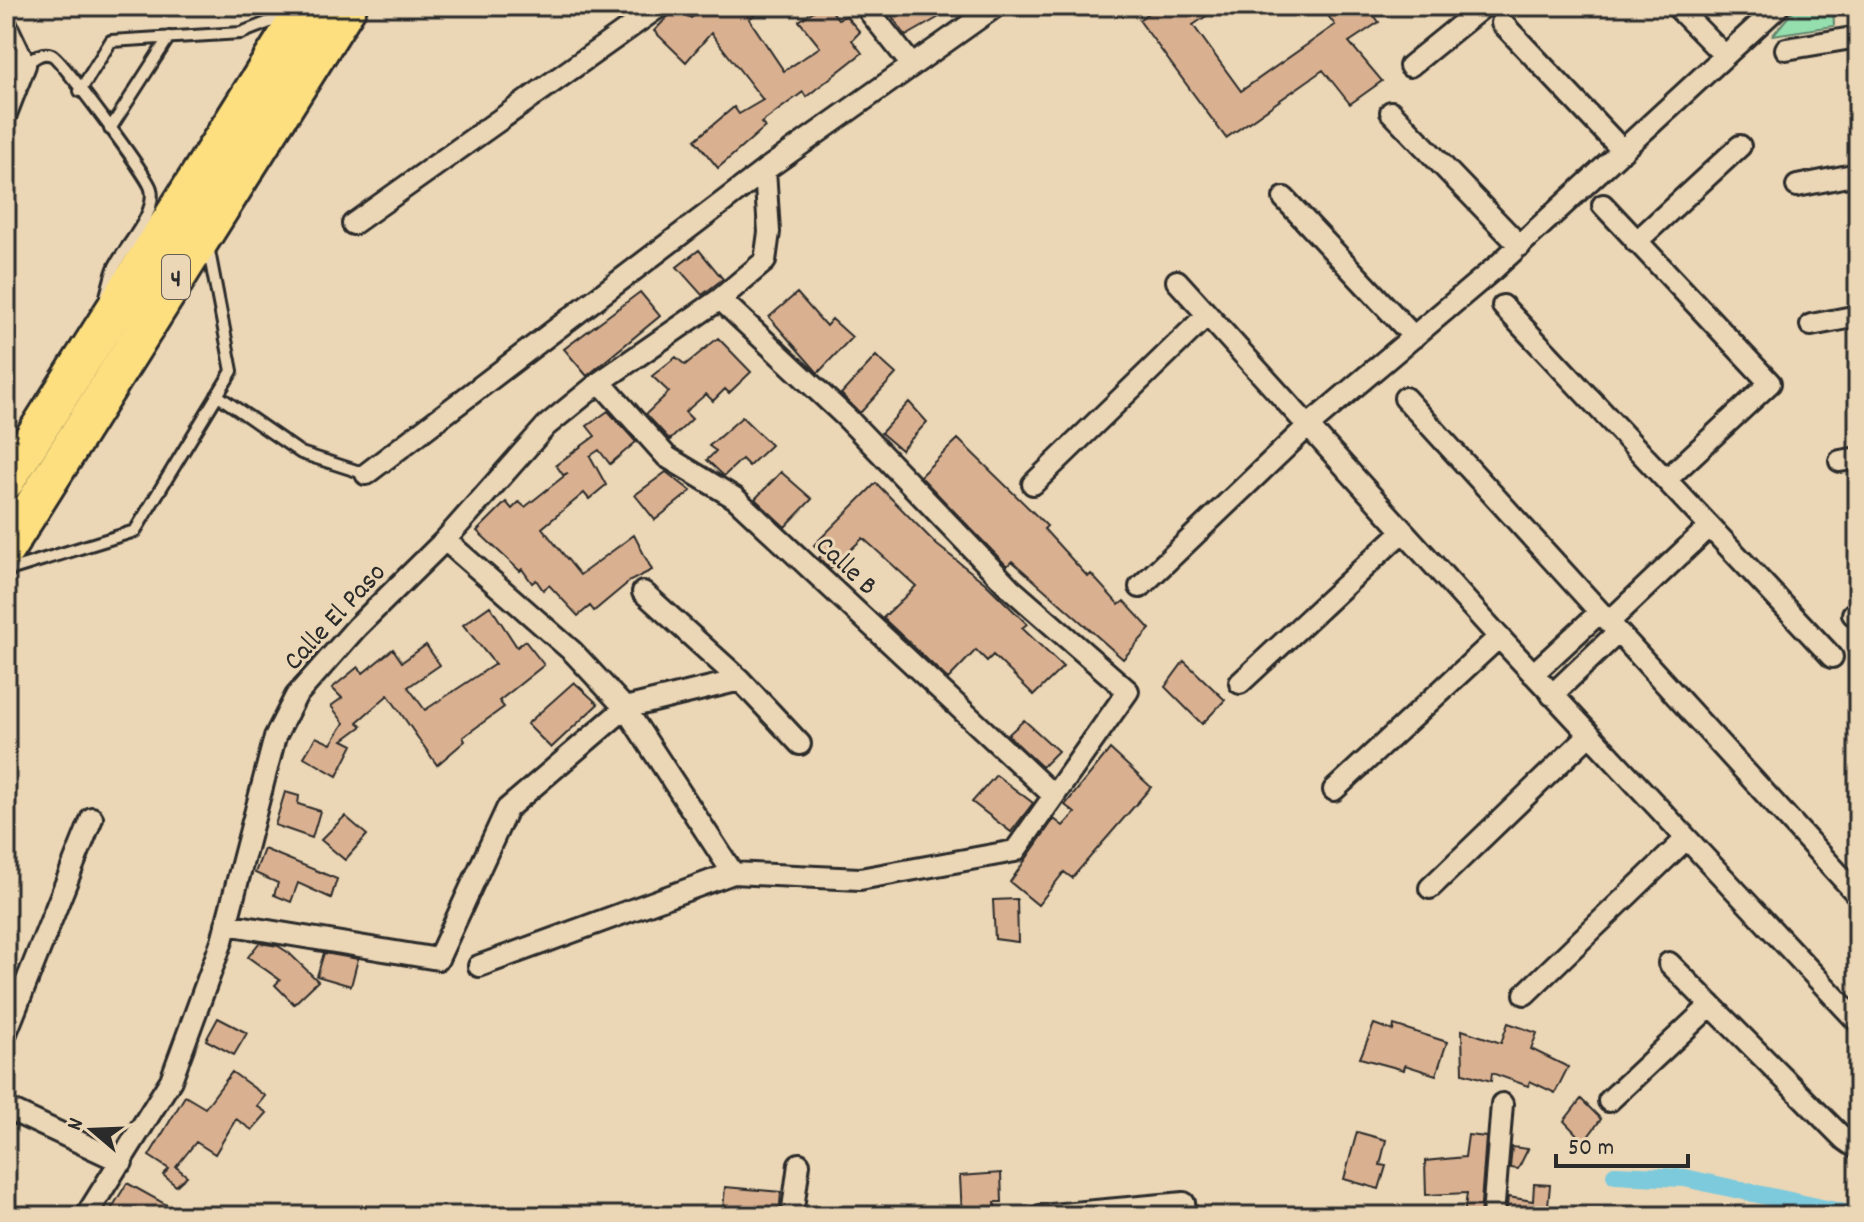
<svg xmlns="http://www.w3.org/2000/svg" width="1864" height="1222" font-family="Dekko,sans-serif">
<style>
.green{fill:#95deae;stroke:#60846c;stroke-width:2}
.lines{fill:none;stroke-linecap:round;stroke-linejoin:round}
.canal{stroke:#7dcadd;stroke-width:18}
.building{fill:#dab190;stroke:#2b2b2b;stroke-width:2}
.service-casing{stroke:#2b2b2b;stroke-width:16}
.minor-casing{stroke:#2b2b2b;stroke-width:26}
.motorway-casing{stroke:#2b2b2b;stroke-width:42}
.service{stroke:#ebd6b5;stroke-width:10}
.minor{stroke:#ebd6b5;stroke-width:20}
.motorway{stroke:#fddf80;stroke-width:36}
.labels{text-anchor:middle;stroke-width:6;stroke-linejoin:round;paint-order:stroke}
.shield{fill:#ebd6b5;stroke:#655e54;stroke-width:2}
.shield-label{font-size:26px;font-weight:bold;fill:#2b2b2b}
.street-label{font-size:28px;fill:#2b2b2b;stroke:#ebd6b5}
</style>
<rect width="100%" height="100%" fill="#ebd6b5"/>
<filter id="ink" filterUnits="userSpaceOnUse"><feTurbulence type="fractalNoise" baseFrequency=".0125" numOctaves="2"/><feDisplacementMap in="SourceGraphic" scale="16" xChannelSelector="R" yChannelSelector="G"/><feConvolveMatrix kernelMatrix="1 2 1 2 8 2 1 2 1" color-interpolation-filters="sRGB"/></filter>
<g filter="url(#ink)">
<path class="green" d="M1797,6H1833L1834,26L1773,35Z"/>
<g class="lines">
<path class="canal" d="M1615,1175L1685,1178L1858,1216"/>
</g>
<path class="building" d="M678,6L691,18L708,6H766L749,19L784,71L820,47L799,21L821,6H828L838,19L846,16L860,32L852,40L862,53L806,97L803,92L761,123L765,127L718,168L695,140L734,107L739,114L763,100L711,33L686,62L654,31Z
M899,6H935L941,16L906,36L889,12Z
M1157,6H1221L1193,25L1241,91L1335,25L1329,17L1348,6H1367L1379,22L1349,42L1382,81L1350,104L1323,70L1226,138L1139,20Z
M699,250L723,279L702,295L677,267Z
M640,292L660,316L587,376L564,349Z
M797,293L826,326L832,319L852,337L818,373L769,317Z
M718,338L751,372L729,393L725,389L713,401L706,394L685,412L692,419L670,440L646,414L669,392L652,376L676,357L685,365Z
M876,356L896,374L860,413L841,394Z
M909,402L927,422L901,450L881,433Z
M608,411L636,442L610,464L599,450L590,456L606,485L589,499L584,493L542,528L580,575L634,535L652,570L630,581L594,611L590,606L578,616L549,585L543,590L536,580L532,583L522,569L520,571L477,531L506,502L512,509L519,502L525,507L568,473L563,475L556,465L595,436L587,426Z
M742,417L771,445L749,466L742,459L724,476L707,460L716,451L709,446Z
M958,439L1047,526L1044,529L1088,577L1091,574L1119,605L1124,601L1150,629L1123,659L1012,561L1007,566L920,476Z
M666,472L691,491L655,520L635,495Z
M781,472L812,499L785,527L755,499Z
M876,483L937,545L985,583L1027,624L1022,628L1063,667L1034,695L993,655L987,661L976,650L948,679L883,618L916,586L863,538L830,569L819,558L822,555L814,545Z
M490,606L517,647L525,641L544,665L499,701L504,707L463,737L465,741L437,765L388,695L357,722L362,726L343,740L353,745L337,776L304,757L316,737L331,744L344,723L331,706L342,698L332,688L358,667L363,673L393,649L402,662L426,645L440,665L408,687L425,710L495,664L463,625Z
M1184,661L1225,700L1202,724L1165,687Z
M574,682L598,704L551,748L527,724Z
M1024,720L1058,751L1042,767L1008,735Z
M1110,749L1151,787L1072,878L1064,872L1038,905L1010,882L1054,819L1063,826L1075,813L1065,805Z
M996,775L1033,803L1011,832L972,802Z
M285,792L299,796L298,804L320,811L312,838L275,825Z
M345,816L367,835L345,860L321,840Z
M264,849L337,879L331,898L298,883L291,902L274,895L278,883L255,873Z
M1017,899L1018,942L995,939L993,900Z
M259,943L278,946L289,953L318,981L294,1004L275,985L280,980L248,957Z
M324,953L358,959L351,986L317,976Z
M218,1018L247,1033L234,1055L206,1040Z
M1508,1023L1537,1033L1531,1049L1568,1067L1555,1093L1530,1081L1528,1086L1492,1073L1491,1081L1463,1073L1462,1030L1501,1043Z
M1374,1024L1393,1031L1394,1025L1447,1042L1436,1075L1405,1065L1404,1070L1360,1058Z
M232,1072L265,1096L257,1106L267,1113L252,1130L236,1119L215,1154L196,1142L176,1167L187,1176L176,1186L163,1175L169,1169L149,1156L185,1096L205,1108Z
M1581,1099L1601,1119L1584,1142L1564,1121Z
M1357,1132L1386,1140L1380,1165L1386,1166L1379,1189L1344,1179Z
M1468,1135L1486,1137L1480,1216H1464L1467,1193L1426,1195L1425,1161L1465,1157Z
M1512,1147L1528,1149L1518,1169L1510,1168Z
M1001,1173L1002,1202H995L996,1215L962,1216L960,1176Z
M127,1183L167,1205L160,1216H107Z
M1534,1184L1550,1185L1547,1216H1506L1508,1197L1533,1201Z
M725,1187L781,1192L779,1216H745L746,1212L723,1210Z"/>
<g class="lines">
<g class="service-casing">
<path id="service" d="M25,65C34,58 41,51 52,55C61,59 148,176 151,189C157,214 126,245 115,266C111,275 109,286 106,296
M80,91L111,41L241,33L272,21L282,6
M110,129L169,37
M217,395L301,453L366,474
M6,571L135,531L232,371L208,246"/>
</g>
<g class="minor-casing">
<path id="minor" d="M865,6L911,64
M1676,6L1725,56
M1502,23L1623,151
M6,25L25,65L6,114
M1786,49L1858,37
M1410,66L1484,6
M1391,112L1520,246
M1797,186L1858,174
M1284,198L1414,337
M1603,205L1770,383L1666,480
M353,224L660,6
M1636,242L1740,146
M1177,281L1499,637L1858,1022
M1503,306L1832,657
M1811,325L1858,316
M600,382L667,457L735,498L1053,795
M1405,398L1854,891
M1840,461L1858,458
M366,474L765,170L996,6
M1033,484L1207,315
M445,540L573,652L625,708L733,873
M1140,587L1308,426L1496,267L1779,6
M643,592L740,680L800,744
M1853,614H1858
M1609,622L1709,527
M1533,674L1600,612
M1240,683L1403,531
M1552,695L1618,632
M1334,790L1499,637
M1430,888L1589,735
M226,924L438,959L507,809L625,708L740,680
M1669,963L1844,1139L1858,1149
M479,966L733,873L860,879L1015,851L1128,691L1010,588L847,418L720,299
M1525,994L1686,839
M6,1033L92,818
M1609,1101L1711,1005
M6,1108L122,1162
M86,1216L171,1080L222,941L275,737L296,696L357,627L445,540L546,426L600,382L720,299L765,261L769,232L765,170
M792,1216L799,1164
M1040,1216L1184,1203L1186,1216
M1493,1216L1502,1104"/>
</g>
<g class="motorway-casing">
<path id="motorway" d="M6,481L306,6
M6,549L348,6"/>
</g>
<use href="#service" class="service"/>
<use href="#minor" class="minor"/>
<use href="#motorway" class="motorway"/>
</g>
</g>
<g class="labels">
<rect class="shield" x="162" y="255" width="28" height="44" rx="6"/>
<g class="shield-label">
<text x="176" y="286">4</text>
</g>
<g class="street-label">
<text transform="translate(848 564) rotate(43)" y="10">Calle B</text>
<text transform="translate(333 615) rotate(-47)" y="10">Calle El Paso</text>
</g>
</g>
<rect width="1864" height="1222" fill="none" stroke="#ebd6b5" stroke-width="32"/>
<rect x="16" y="16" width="1832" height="1190" fill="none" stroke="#2b2b2b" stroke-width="3" filter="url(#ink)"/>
<g transform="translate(92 1130) rotate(289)" stroke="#ebd6b5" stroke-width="6" paint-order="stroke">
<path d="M0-6L14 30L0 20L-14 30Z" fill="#2b2b2b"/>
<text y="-12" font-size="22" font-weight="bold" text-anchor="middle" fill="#2b2b2b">N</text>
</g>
<path d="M1556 1154v12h132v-12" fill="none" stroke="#2b2b2b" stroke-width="4"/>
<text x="1568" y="1154" font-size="24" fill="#2b2b2b" stroke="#ebd6b5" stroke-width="6" paint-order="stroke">50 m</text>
</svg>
